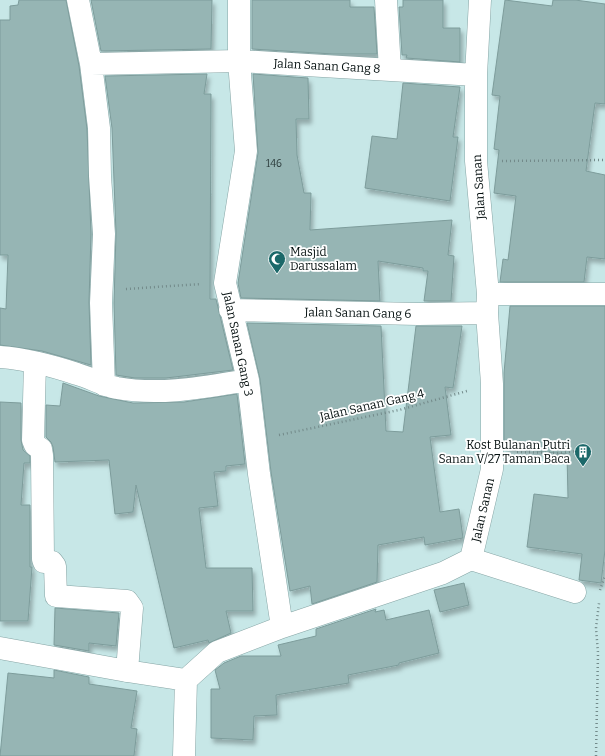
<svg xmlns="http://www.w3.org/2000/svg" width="605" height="756" font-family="Bitter,serif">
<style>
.building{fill:#96b5b4;stroke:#7d9c9b;filter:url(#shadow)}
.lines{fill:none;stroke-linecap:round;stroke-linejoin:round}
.minor-casing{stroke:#86a5a5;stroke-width:23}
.path{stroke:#738a8a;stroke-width:2.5;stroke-dasharray:1 3;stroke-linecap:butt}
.minor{stroke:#fff;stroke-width:22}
.labels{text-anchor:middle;stroke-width:3.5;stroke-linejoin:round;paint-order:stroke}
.number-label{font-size:10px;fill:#293939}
.street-label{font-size:12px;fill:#051010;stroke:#fff}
.poi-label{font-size:12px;fill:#051010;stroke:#fff;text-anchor:start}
</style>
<defs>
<filter id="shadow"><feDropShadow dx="2.5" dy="4.5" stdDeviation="2" flood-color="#0004"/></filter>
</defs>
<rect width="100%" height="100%" fill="#c7e7e7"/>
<path class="building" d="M19,0H66L79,66L87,129L91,234L89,302L91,365L42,351L0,345V308L6,309L8,255H0V20H10V6L18,5Z
M91,0H212L211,49L101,51Z
M252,0H350V7H374L377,54H333L252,49Z
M403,0H443V28H460V62L406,58L407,55H402L399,7H403Z
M505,0L552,6L553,0H575L605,4V104L595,103L586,171L605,175V259L587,257L584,282H500L503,259L508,260L516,196L494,193L499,150L494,149L500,96L492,95Z
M207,74L204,94H211L210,299H216L233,370L166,378H135L116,375L114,303L116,233L112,128L105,76Z
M253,74L308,78L309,119H296L297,155L304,193H311L310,230L452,220L448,255L454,256L451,301H424L428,271H423V268L378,261L380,301L241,298L238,283L258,153Z
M403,83L460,87L453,137H458L450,201L365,188L372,136L397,139Z
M510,306H605V550L601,583L579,580L582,554L527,547L534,494L568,498L567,454L504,448V373Z
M247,323L381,326L386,431L403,432L416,326H462L453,388L445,387L451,435L430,437L440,512L459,509L463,538L425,545L424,537L378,545L377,582L312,604L310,586L290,591L271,472L260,379Z
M63,383L99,396L133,403L184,402L237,394L245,464L226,466V471L214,472L218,506L199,508L206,568H252L253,611H226L231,633L209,643L208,640L174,648L136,485L133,512L115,514L109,460L55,462L53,447L51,442L46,437V405L60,406Z
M0,402L21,403V440L23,450L30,456V463H24L21,505H30V567H32L28,621H0Z
M464,583L469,605L440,612L434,590Z
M55,608L119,613L116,646L89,643V651L54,645Z
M376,609L375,612L384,610L386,620L429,610L439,653L399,663V665L348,675L349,683L276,695L277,715L254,716L253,740L211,738V689H220L215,670L224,663L241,656H281L278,645L316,636V629Z
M54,670L89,677V684L137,691L131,728L137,729L134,756H0L8,673L54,678Z"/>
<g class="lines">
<g class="minor-casing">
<path id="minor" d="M78,0L91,64L99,128L100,176L104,234L101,303L104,385
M239,0V61L246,151L225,283L248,380L259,474L282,627
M386,0L390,70
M91,64L239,61L476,75
M488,294H605
M230,310L418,314L487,313
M0,357C26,359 53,366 77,374C91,378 103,385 117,388C161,396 205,387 248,380
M35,363L33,440L35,445L41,449L42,455L43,559L44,562H52L55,566L56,596L127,601L132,608L127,671
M471,559L575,592
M0,648L127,671L186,680
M184,756L186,680L217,652L282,627L443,573L471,559L492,469V384L487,313L488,294L476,161V75L480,0"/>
</g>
<path class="path" d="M502,161L605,160
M126,289L201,284
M279,435L399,410L467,391
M517,452L560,453L584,450
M600,590L605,576
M596,756L598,653L596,628L599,603"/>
<use href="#minor" class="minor"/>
</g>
<defs>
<g id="mosque-pin" transform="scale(0.9)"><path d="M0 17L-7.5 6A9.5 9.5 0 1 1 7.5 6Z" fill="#1b6869" stroke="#fff"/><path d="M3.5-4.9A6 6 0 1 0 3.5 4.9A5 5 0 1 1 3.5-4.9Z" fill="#fff"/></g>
<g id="building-pin" transform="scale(0.9)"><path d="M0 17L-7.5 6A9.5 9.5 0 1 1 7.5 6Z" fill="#1b6869" stroke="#fff"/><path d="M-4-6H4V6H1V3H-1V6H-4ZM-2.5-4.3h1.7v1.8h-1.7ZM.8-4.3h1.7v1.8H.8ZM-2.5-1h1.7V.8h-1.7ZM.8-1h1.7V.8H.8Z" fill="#fff"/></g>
</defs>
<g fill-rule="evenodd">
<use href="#mosque-pin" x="277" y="259"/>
<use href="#building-pin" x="583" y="452"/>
</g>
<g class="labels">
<g class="number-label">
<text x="274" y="167">146</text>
</g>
<g class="street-label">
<text transform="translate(327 66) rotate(3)" y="4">Jalan Sanan Gang 8</text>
<text transform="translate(479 187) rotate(-94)" y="4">Jalan Sanan</text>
<text transform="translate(358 313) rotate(1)" y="4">Jalan Sanan Gang 6</text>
<text transform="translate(238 344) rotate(78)" y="4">Jalan Sanan Gang 3</text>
<text transform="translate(372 405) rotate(-13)" y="4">Jalan Sanan Gang 4</text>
<text transform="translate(483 510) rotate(-77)" y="4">Jalan Sanan</text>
</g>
<g class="poi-label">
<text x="290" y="256">Masjid<tspan x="290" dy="14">Darussalam</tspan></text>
<text x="570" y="449" text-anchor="end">Kost Bulanan Putri<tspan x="570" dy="14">Sanan V/27 Taman Baca</tspan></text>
</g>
</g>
</svg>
